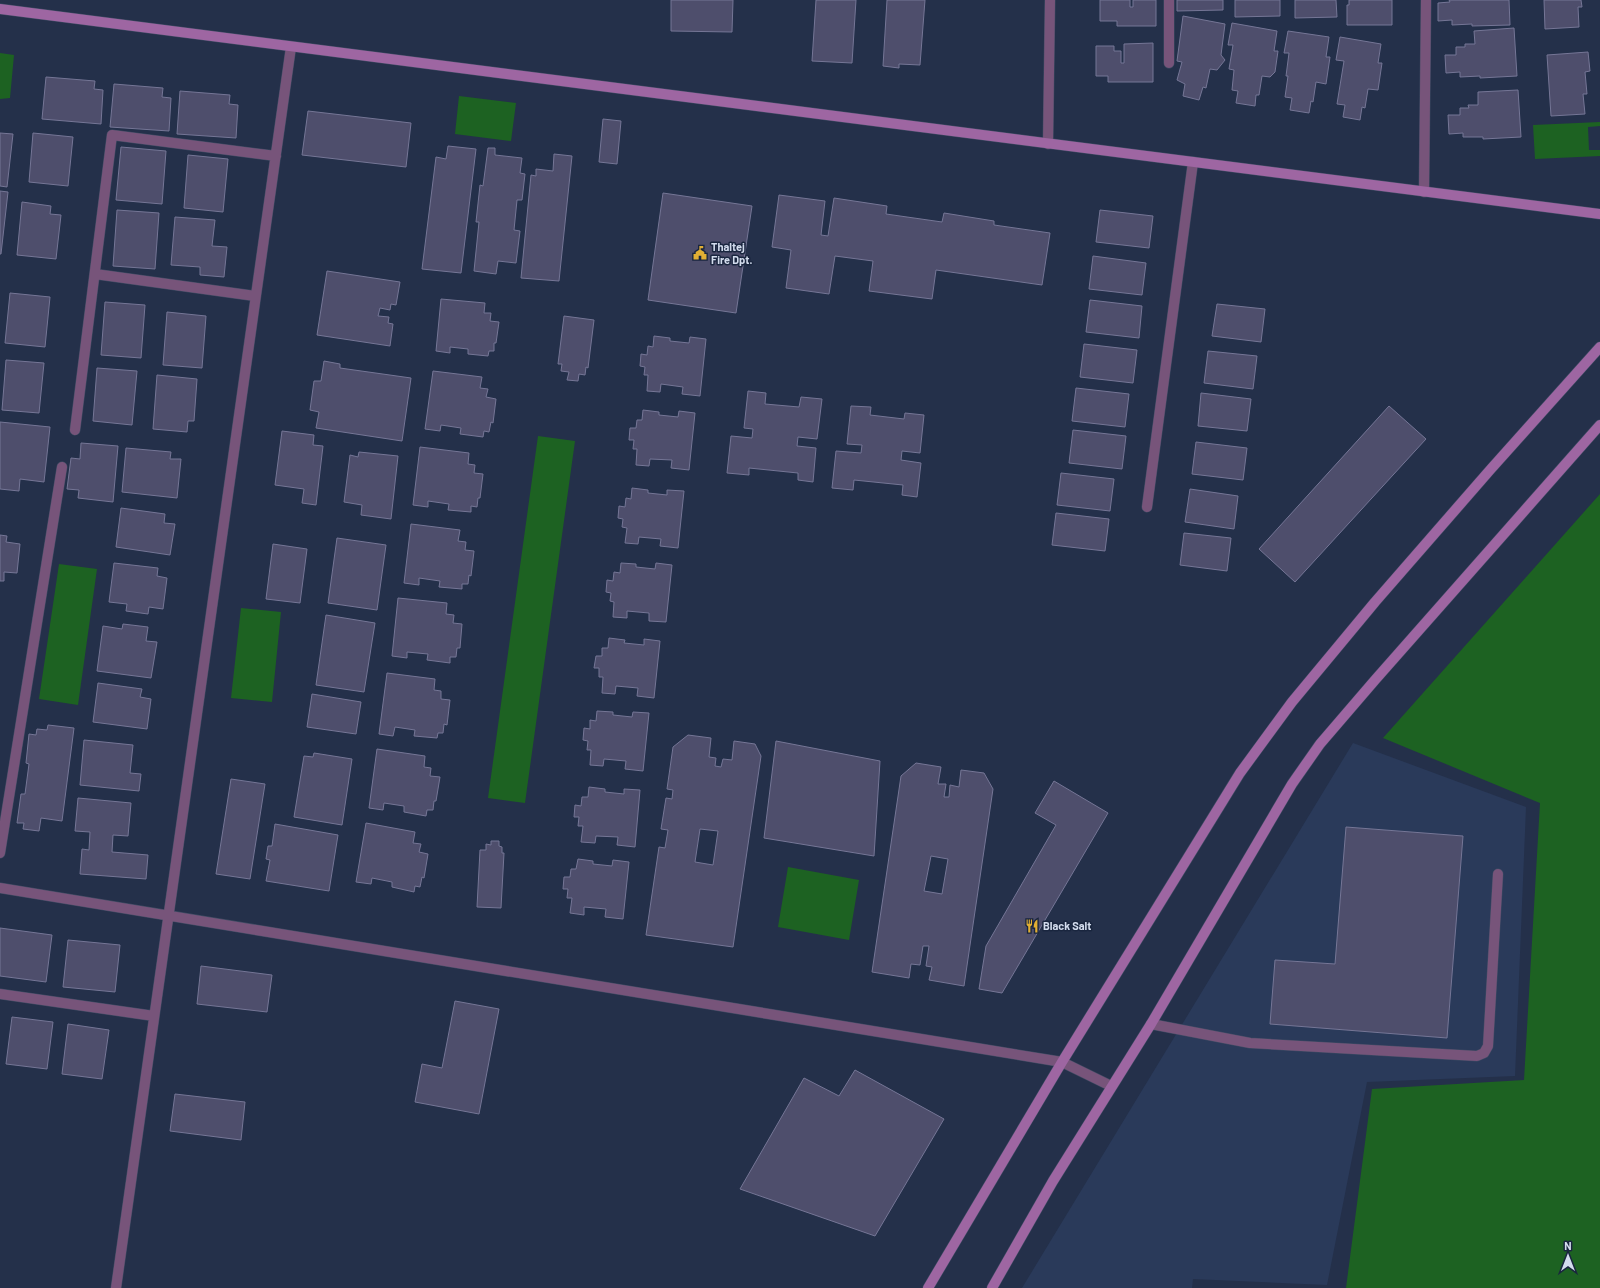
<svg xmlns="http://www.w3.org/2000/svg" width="1600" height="1288" font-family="Barlow,sans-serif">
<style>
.built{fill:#2a3a5a}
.green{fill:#1d6222}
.building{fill:#4e4e6c;stroke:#757696;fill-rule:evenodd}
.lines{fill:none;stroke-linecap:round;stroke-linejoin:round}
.lane-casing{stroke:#404c64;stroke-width:11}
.street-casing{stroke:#404c64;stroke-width:11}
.secondary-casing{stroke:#404c64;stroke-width:11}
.lane{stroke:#77547a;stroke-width:10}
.street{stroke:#77547a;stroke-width:10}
.secondary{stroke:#9e66a2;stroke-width:10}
.labels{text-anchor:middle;stroke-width:3;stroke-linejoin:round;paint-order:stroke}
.poi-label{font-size:11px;font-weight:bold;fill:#d3dced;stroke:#1a263f;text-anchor:start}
</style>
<rect width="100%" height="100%" fill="#24304a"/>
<path class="built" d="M1353,743L1526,807L1515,1076L1367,1082L1327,1285L1193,1279L1192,1288H1022Z"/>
<path class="green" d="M0,53L14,55L10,98L0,99Z
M459,96L516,103L511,141L455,134Z
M1600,122V126L1588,127L1589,150H1600V156L1535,159L1533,125Z
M538,436L575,441L525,803L488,798Z
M1600,494V1288H1346L1372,1089L1524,1080L1540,803L1383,738Z
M59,564L97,569L78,705L39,699Z
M241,608L281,612L272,702L231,698Z
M788,867L859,880L849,940L778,927Z"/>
<path class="building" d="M671,0H733L732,32L671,31Z
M816,0H856L852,63L812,61Z
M887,0H925L920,65L899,64V68L883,66Z
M1100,0H1130V7H1133V0H1156V26H1117V21H1100Z
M1177,0H1223V10L1177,11Z
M1235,0H1280V16L1235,17Z
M1295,0H1336L1337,17L1295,18Z
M1349,0H1392V25H1347V5H1349Z
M1449,0H1509L1510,25L1472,26V24L1452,25V20L1438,21V3L1450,2Z
M1544,0H1581L1582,7H1578L1579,27L1545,29Z
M1183,16L1225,24L1221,55L1225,60L1217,70L1210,69L1206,88L1203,87L1199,100L1183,96L1185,84L1177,80L1182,62L1177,61Z
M1232,23L1277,31L1274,51H1278L1275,72L1270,77L1262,76L1259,95H1256L1255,106L1236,103L1238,91L1232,90L1234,70L1229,69L1233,45H1228Z
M1514,28L1517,76L1480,78V76L1460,77V72L1446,73L1445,55H1456V47H1465V44H1475L1474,31Z
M1288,31L1329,37L1326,57H1330L1326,84L1316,82L1313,102L1311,101L1309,113L1290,110L1292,98L1285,97L1288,76H1286L1289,53H1284Z
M1340,37L1381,44L1378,63H1382L1378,90L1368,89L1365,108L1362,107L1360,120L1343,117L1345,105L1337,104L1344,61L1336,60Z
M1153,43V82H1108V76H1096V46H1114V51H1121V63H1124V44Z
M1588,52L1590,71L1585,72L1587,94H1583L1585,114L1551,116L1547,55Z
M46,77L95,81L94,89L103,90L101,124L42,119Z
M114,84L163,88L162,97L171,98L169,131L110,127Z
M1518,90L1521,137L1483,139V137H1463V133L1449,134L1448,115H1460V108H1469L1468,105H1478V92Z
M180,91L230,95L229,104L238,105L236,138L177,134Z
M308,111L411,123L406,167L302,155Z
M603,119L621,121L617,164L599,162Z
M0,133L13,134L7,187L0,186Z
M33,133L73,137L68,186L29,182Z
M448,146L476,149L461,273L422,269L436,157L446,159Z
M121,147L166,151L162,204L116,200Z
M488,148H495V155L522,158L520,173L525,174L522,200H517L514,230L520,231L516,263L498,261L496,274L474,271L479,222H476L480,185L483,186Z
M554,154L572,156L559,281L521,278L531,175L536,176V169L553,171Z
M188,155L228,159L223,212L184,208Z
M0,191L8,192L1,254H0Z
M663,193L752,206L736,313L648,300Z
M779,195L825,201L821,235L828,236L834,198L887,206L886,214L942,222L944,213L994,221V225L1050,233L1042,285L936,270L932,299L869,291L873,261L835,256L829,294L786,288L791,250L772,247Z
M22,202L51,206L50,214L61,215L56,259L17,255Z
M117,210L159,213L155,269L113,266Z
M1100,210L1153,216L1149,248L1096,242Z
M175,217L215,220L212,246L227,247L224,277L200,275V267L171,265Z
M1093,256L1146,263L1142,295L1089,289Z
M327,271L400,282L396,305L391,304L390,310L380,308L378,316L389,317L388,323L393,324L390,346L317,335Z
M10,293L50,297L45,347L5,343Z
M441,299L485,303L484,313H491L490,321L499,322L496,343H494V351H489L488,356L468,354V349L450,347V353L436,351Z
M1090,300L1142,306L1139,338L1086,332Z
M105,302L145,305L141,358L101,355Z
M1217,304L1265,309L1261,342L1212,336Z
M167,312L206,316L202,368L163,365Z
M564,316L594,320L588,368L586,367L585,375L579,374L578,381L567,380L569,372L561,371L562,364H558Z
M654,336L670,338V341L689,343L690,337L706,339L700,396L682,394L683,387L661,384L660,392L647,391L648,375H644L645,367L640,366L641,354L647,355L648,346L653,347Z
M1084,344L1137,350L1133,383L1080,377Z
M1208,351L1257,356L1253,389L1204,383Z
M6,360L44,363L39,413L2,410Z
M324,361L340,364V368L411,378L402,441L316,428L319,412L310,410L314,381H321Z
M97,368L137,371L132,425L93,421Z
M433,371L482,377L480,388L488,389L486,397L496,399L493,423L491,422L489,432L484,431L483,437L460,434L461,428L441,425L440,431L425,429Z
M157,375L197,379L194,421H188L187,432L153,429Z
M1076,388L1129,394L1125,427L1072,421Z
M748,391L766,393L765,404L799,407L801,397L822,399L817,439L798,437L797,446L816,448L813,482L798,480V473L749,468V475L727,473L731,436L752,438L753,429L744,428Z
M1201,393L1251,399L1247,431L1198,426Z
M851,406L871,407L870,415L904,419L905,413L924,415L920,453L902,451L901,460L921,463L917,497L902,495L903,485L854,480L853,490L832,488L836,451L861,453L862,445L847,444Z
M1389,406L1426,439L1295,582L1259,549Z
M643,410L659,412V415L678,417L679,411L695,413L689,470L671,468L672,460L650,459L649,466L636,465L637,449H633L634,440H629L630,428H636L637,420H642Z
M0,422L50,427L44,482L20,479L19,491L0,489Z
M1073,430L1126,436L1122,469L1069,463Z
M282,431L314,435L313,445L323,446L316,505L302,503L304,489L275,485Z
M1196,442L1247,448L1243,480L1192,474Z
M81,443L118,446L113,502L78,498L79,490L67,489L71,458L80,459Z
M420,447L469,453L468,464L475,465L474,473L483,474L480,498H478L477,507L471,506V512L448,510L449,504L428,501V507L413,505Z
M126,448L171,452L170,459H181L177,498L122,492Z
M359,452L398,456L391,519L361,515L362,505L344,502L350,455L358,457Z
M1061,473L1114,479L1110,511L1057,505Z
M632,488L648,490V493L667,495V490L684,491L678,548L660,546L661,539L639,537L638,544L625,543L627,528L622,527L623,519L618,518L619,506L625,507L626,498L631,499Z
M1190,489L1238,496L1234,529L1185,522Z
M121,508L165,514L164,523L175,524L170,555L116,547Z
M1056,513L1109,519L1105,551L1052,545Z
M411,524L460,530L458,541L466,542L465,550L474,551L471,576L469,575L468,584H462V589L439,587L440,581L419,578V585L404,583Z
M1184,533L1231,538L1227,571L1180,565Z
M0,535L7,536L6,542L20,544L17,573L4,572V581H0Z
M337,538L386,545L377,610L328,603Z
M273,544L307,549L300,603L266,599Z
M114,563L158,568L157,576L167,578L163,609L149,607L148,614L126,611L127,604L109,602Z
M621,563L636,564V567L655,569L656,563L672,565L666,622L649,621V613L627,611V618L613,617L614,602L610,601L611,593L606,592L607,580L613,581L614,572L620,573Z
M398,598L447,603L446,614L454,615L453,623L462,624L460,648H457L456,657H450V663L427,660L428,654L407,652V658L392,656Z
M326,615L375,623L364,692L316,685Z
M123,624L148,627L146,641L157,642L151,678L97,671L103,626L122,629Z
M609,638L625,640L624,643L644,645V639L660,641L654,698L637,696L638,688L616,686L615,694L602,693L603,677H599V668H594L596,656H602V648H608Z
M387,673L435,679L434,690L441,691V699L450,700L447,725L444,724L443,733H438L437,738L414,736L415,730L395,727L393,736L379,734Z
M98,683L142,689L140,697L151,699L147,729L93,722Z
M312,694L361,702L356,734L307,727Z
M597,711L613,712V715L632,717L633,712L649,713L643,771L625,769L626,761L604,759L603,766L590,765L591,750H587L588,741L583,740L584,728L590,729V720L596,721Z
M48,725L74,728L62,821L41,818L39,831L23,829L24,823H17L21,794H25L29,764L26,763L29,734L36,735L37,729L47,730Z
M688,735L711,738L709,757L716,758L715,766L721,767L723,759L732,760L734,741L755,744L761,756L733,947L646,935L659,847L665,848L668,830L661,829L666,798L672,799L673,790L667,789L673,747ZM700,829L718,831L713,865L695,862Z
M84,740L133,745L130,773L141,774L139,791L80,785Z
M776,741L880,761L874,856L764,838Z
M377,749L425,756L424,767L431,768L430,776L440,777L436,801H434L433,810H427L426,816L404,812V806L384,803L383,810L369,808Z
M314,753L352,759L342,825L294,817L304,756L313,757Z
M916,763L941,767L938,784H946L944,797H949L950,785L959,787L961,770L984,773L993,789L964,986L929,980L932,967L926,966L929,946H923L920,965L911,964L909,978L872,972L901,776ZM931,856L948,859L942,894L924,891Z
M231,779L265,784L250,879L216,874Z
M1054,781L1108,813L1002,993L979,989L986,946L1056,825L1035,813Z
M589,787L605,789V792L624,794V789L640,790L635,847L617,845L618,837L596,836L595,843L581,842L583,826H578L579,817H574L575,805L581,806L582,797H588Z
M78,798L131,803L128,836L113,835L112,852L148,855L146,879L80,874L82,849L89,850L90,832L75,831Z
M366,823L415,832L413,843L421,844L419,852L428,854L424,878L422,877L420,887L415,886L414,892L392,887V882L372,878L371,884L356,882Z
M275,824L338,835L329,891L266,881L270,860L266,859L268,846H272Z
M1346,827L1463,836L1447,1038L1270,1024L1275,960L1335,964Z
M491,841H499V846L502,847V853H504L501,908L477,907L480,850H486V844L491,845Z
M578,859L593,861V864L612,866L613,860L629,862L623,919L605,917L606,909L584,907V915L570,913L572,898H567L568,889H563L564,877H570L571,869H576Z
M0,928L52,935L46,982L0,976Z
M68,940L120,945L115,992L63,987Z
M201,966L272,975L267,1012L197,1004Z
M455,1001L499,1009L479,1114L415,1102L422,1064L442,1068Z
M12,1017L53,1022L47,1069L6,1064Z
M68,1024L109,1030L102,1079L62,1074Z
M855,1070L944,1119L875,1236L740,1189L804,1078L839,1096Z
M175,1094L245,1102L241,1140L170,1131Z"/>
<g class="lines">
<g class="lane-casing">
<path id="lane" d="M1151,1024L1250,1043L1477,1056L1484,1053L1488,1046L1498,874"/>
</g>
<g class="street-casing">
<path id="street" d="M1169,63V0
M1048,144L1050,0
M1424,192L1426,0
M95,274L255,296
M75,430L112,135L276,156
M1147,507L1193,162
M0,853L62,467
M0,888L1062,1062L1111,1086
M0,994L154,1016
M116,1288L291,47"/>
</g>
<g class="secondary-casing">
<path id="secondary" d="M0,9L1600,214
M928,1288L1062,1062L1240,773L1292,702L1375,602L1490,470L1600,347
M992,1288L1053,1181L1151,1024L1292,784L1320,744L1375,680L1600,425"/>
</g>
<use href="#lane" class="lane"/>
<use href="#street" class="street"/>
<use href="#secondary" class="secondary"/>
</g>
<defs>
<g id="civic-bare" transform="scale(1.08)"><path d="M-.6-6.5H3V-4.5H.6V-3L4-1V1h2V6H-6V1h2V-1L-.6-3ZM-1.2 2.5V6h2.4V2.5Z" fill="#e2af34" stroke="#1a263f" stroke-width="2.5" paint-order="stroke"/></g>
<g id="restaurant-bare" transform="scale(1.08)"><path d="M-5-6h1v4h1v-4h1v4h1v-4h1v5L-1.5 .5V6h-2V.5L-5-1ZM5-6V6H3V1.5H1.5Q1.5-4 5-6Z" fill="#e2af34" stroke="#1a263f" stroke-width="2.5" paint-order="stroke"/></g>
</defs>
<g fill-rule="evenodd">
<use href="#civic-bare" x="700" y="253"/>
<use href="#restaurant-bare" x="1032" y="926"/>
</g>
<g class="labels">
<g class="poi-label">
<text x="711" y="251">Thaltej<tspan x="711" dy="13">Fire Dpt.</tspan></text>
<text x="1043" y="930">Black Salt</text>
</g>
</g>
<g transform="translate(1568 1256)" stroke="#1a263f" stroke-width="3" paint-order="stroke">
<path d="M0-3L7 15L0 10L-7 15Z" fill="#d3dced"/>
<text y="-6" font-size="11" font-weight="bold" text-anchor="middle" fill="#d3dced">N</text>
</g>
</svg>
